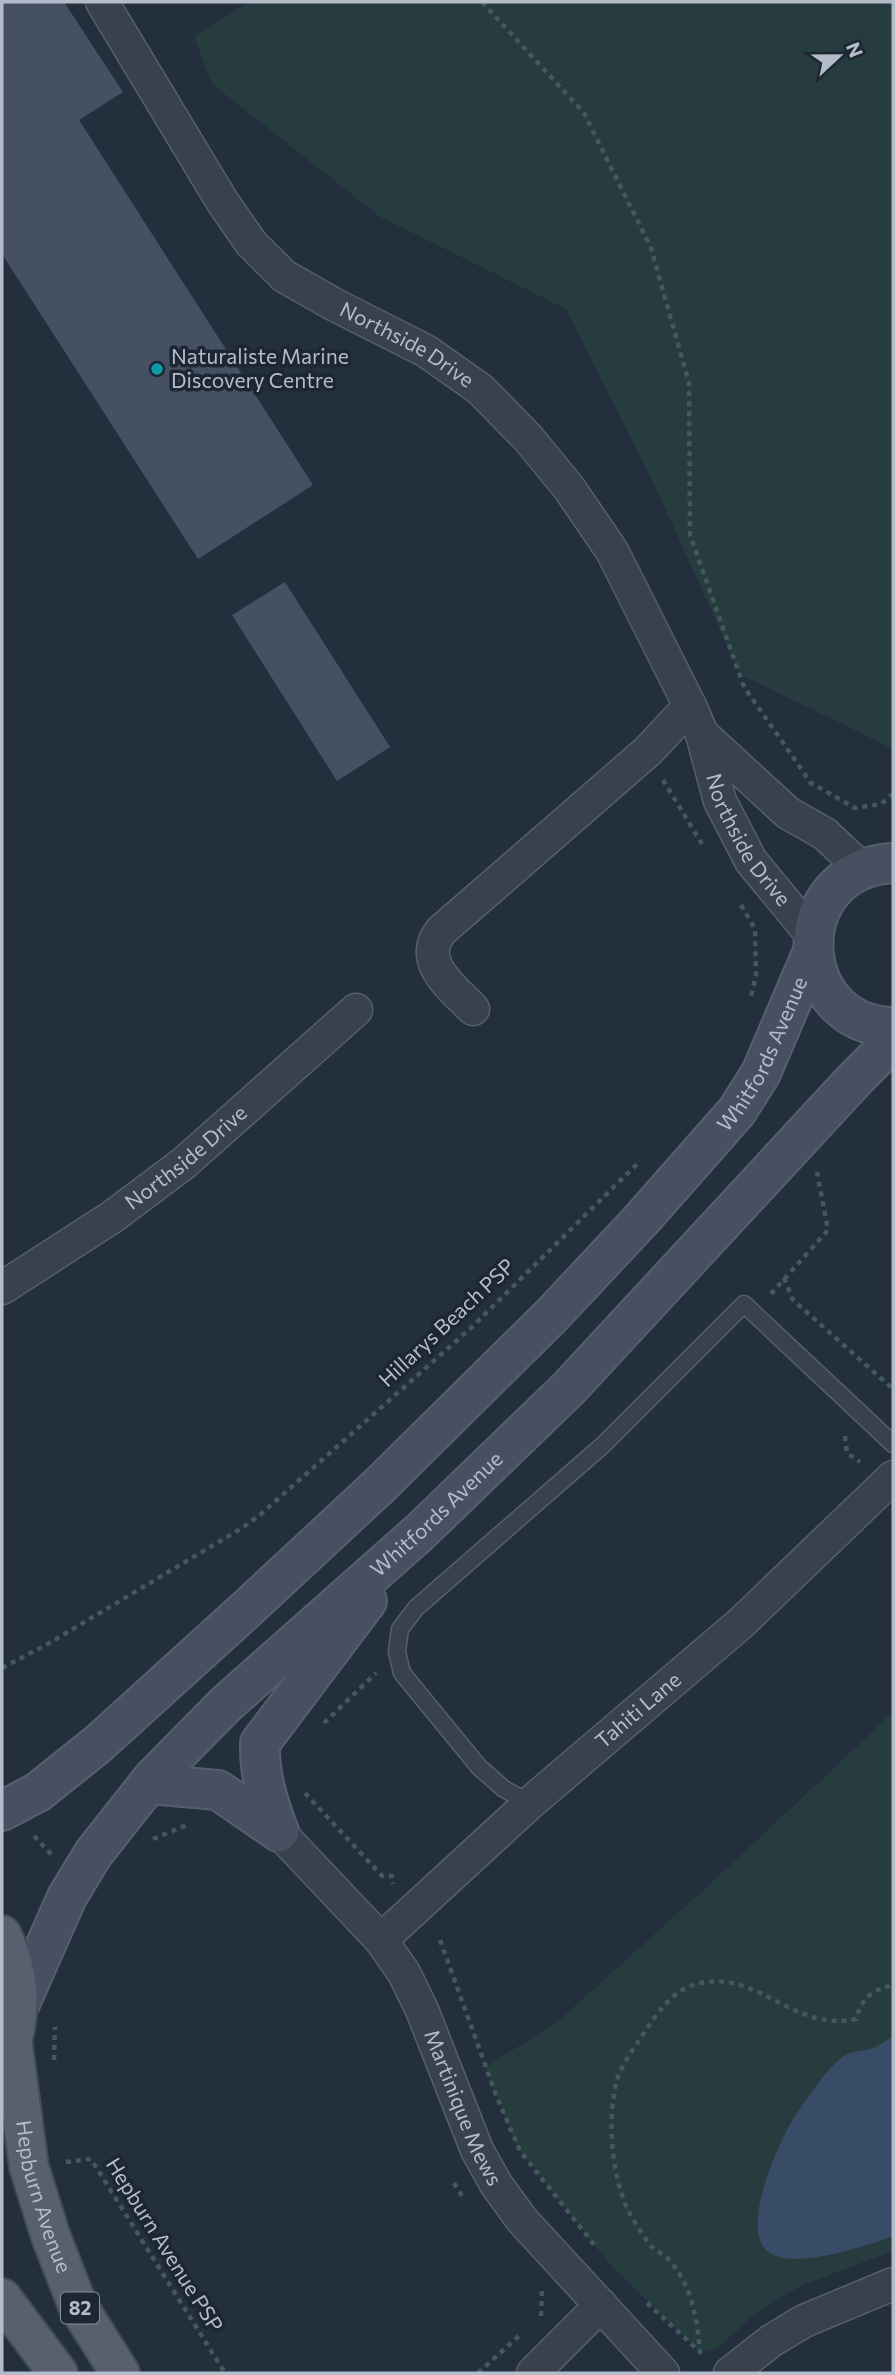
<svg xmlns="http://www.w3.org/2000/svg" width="895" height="2375" font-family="Commissioner,sans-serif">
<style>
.green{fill:#263c3f}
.water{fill:#394c67}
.building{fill:#455162}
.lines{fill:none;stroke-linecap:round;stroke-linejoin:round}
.lane-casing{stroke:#565f6c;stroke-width:19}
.street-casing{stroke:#565f6c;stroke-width:35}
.secondary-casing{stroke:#565f6c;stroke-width:42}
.primary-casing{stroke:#414a57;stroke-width:42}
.path{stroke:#44595c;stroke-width:4.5;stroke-dasharray:5 5;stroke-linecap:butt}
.lane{stroke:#38414e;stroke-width:16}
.street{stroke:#38414e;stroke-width:32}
.secondary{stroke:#465061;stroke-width:38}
.primary{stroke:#56606e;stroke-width:38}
.culture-dot{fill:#0f9aa8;stroke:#1d2633;stroke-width:2.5}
.labels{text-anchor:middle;stroke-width:7;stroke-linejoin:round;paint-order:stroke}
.shield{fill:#1d2633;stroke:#878f9c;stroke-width:2}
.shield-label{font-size:19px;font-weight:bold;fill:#b4bcc9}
.street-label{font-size:21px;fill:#b4bcc9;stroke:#1d2633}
.poi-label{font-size:21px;fill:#b4bcc9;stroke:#1d2633;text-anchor:start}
</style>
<rect width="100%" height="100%" fill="#242f3e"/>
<path class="green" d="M249,2H893V749L740,674L655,486L566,309L379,216L212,84L194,37Z
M893,1710V2251L800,2286L756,2313L718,2348L700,2352L611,2266L516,2145L485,2067L555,2024L709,1885L870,1734Z"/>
<path class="water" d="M893,2036V2236C867,2246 799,2268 773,2255C736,2238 776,2148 791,2123C801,2106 828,2066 844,2056C851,2051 862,2051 870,2049C878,2046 886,2041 893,2036Z"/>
<path class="building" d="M2,2H64L123,92L79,120L313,485L198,559L2,254Z
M285,582L390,747L337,781L232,615Z"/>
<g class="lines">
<g class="lane-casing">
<path id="lane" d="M530,1803L504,1789L479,1767L402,1673L397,1652L400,1629L416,1608L603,1445L744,1304L893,1444"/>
</g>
<g class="street-casing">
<g id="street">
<path id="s1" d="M102,2L222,201L251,243L284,276L335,305L426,351L480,389L528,438L569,488L612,551L690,706L702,734L720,801L751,861L812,935"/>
<path d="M702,734L788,813L825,834L862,869"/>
<path d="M473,1009C452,987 417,962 441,931L648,751L690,706"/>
<path id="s2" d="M2,1288L112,1217L184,1163L356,1010"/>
<path id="s3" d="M279,1832L381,1940L404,1973L422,2010L477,2150L496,2184L522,2220L663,2373"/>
<path id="s4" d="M381,1940L530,1803L741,1623L893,1477"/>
<path d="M533,2373L601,2305"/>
<path d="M730,2373L771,2341L804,2321L893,2284"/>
</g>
</g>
<g class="secondary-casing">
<g id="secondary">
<path d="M893,863C784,869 790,1025 893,1027"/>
<path d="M153,1778L160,1785L218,1790L279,1832"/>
<path id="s5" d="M2,1811L38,1792L98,1744L250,1606L379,1486L553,1314L641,1220L737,1111L761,1073L813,951"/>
<path d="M279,1832C268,1802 259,1775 260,1743L367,1601"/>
<path id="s6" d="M18,2008L67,1897L93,1854L153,1778L226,1704L421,1531L569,1388L856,1078L893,1041"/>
</g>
</g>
<g class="primary-casing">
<g id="primary">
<path d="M2,1935C22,1979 23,2024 2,2068"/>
<path id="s7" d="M13,2046L29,2167L51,2237L78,2306L120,2373"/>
<path d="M2,2298L58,2373"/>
</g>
</g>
<path class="path" d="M482,2L584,113L651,248L689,383L690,535L744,687L811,783L855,808L881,804L893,794
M663,780L702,844
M741,905L755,929L756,976L751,996
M784,1278L793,1300L893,1389
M771,1294L828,1230L817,1172
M845,1436L847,1453L860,1462
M2,1668L46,1645L242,1528L261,1514L472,1327L637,1164
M324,1723L376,1673
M305,1793L382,1876H392L393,1884
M34,1836L52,1855
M153,1839L187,1825
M440,1940L496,2095L520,2151L596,2247
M54,2060L55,2027
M66,2162L91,2159L225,2373
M454,2183L464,2199
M647,2303L700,2352C697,2319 692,2284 668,2259C663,2254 656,2251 651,2246C643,2235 634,2222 628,2210C611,2175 607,2117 617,2080C621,2066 632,2051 640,2039C655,2017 669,1992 696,1984C759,1968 790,2032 856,2019C863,1996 871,1991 893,1985
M541,2316L542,2290
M478,2373L521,2334"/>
<use href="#lane" class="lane"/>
<use href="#street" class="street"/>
<use href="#secondary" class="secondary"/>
<use href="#primary" class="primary"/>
</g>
<circle class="culture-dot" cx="157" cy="369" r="7"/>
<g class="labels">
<rect class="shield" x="61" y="2292.5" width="38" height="31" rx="5"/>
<g class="shield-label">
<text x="80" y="2315">82</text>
</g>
<g class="street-label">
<text dy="7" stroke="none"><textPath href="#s1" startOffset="471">Northside Drive</textPath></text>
<text dy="7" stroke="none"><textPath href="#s1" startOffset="1087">Northside Drive</textPath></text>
<text dy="7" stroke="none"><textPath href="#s5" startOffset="1080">Whitfords Avenue</textPath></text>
<text dy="7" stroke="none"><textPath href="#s2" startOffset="226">Northside Drive</textPath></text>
<text transform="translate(447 1323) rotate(-43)" y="7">Hillarys Beach PSP</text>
<text dy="7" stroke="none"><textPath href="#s6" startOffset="656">Whitfords Avenue</textPath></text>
<text dy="7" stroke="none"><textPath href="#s4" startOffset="345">Tahiti Lane</textPath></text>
<text dy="7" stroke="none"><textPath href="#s3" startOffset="336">Martinique Mews</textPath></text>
<text dy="7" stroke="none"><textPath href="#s7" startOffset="154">Hepburn Avenue</textPath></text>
<text transform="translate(164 2245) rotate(58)" y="7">Hepburn Avenue PSP</text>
</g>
<g class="poi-label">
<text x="171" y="364">Naturaliste Marine<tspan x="171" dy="24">Discovery Centre</tspan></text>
</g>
</g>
<rect width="895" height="2375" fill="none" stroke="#b4bcc9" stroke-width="7"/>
<g transform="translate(839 56) rotate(68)" stroke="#1d2633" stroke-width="5" paint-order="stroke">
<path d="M0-5L12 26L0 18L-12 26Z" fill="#b4bcc9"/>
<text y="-10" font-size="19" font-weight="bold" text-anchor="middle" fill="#b4bcc9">N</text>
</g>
</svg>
